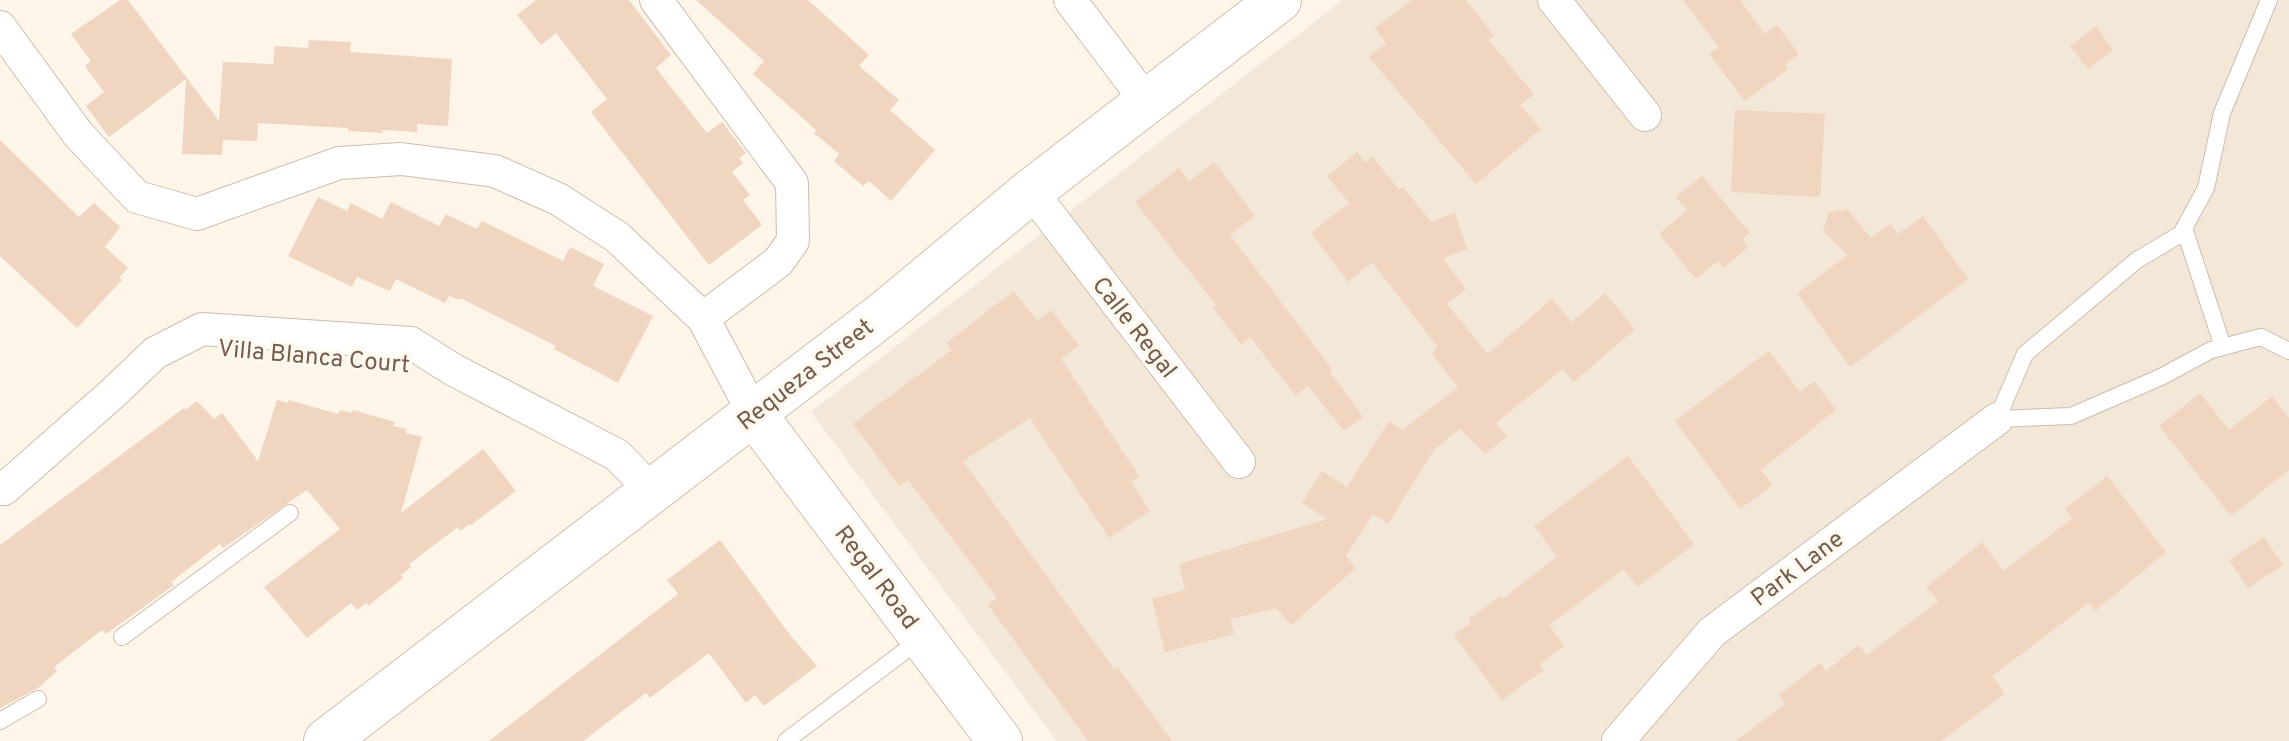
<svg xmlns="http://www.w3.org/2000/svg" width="2289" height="741" font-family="Overpass,sans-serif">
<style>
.residential{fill:#f3e7d7}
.building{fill:#f0d5c1}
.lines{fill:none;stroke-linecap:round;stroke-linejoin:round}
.lane-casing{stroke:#cdbdae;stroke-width:18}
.street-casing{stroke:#cdbdae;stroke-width:34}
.secondary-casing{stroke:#d2bfaf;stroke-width:46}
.lane{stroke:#fff;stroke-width:16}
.street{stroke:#fff;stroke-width:32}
.secondary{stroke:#fff;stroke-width:44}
.labels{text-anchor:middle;stroke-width:7;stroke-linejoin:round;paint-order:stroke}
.street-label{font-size:24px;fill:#755c4d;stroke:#fef9ef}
</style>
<rect width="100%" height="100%" fill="#fcf5e8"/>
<path class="residential" d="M1343,0H2289V741H1057L811,412Z"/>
<path class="building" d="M120,0H128L219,121L223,62L273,64L275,46L308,48L309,40L351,42L350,52L452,59L448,126L417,124V132L382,130L383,133L348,131V128L258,123L257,141L223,140L222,155L182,154L186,79L109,137L86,106L104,92L85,66L91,61L71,34Z
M536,0H629L671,55L656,68L707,133L722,122L746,153L739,158L743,163L732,172L750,195L743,200L762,225L709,265L591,112L607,99L556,33L541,45L517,15Z
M696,0H808L869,55L859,66L899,100L890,110L935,150L891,201L869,181L863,186L834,161L839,154L814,133L816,130L753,74L764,61Z
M1412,0H1466L1494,36L1488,40L1534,94L1520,105L1541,129L1476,184L1369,57L1386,43L1375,28Z
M1683,0H1740L1765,34L1777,25L1799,54L1785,65L1788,69L1745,101L1709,54L1719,47Z
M2096,26L2113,50L2088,69L2070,46Z
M1735,110L1825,114L1820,197L1731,192Z
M0,140L79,217L94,203L120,227L105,247L128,268L119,278L122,280L77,328L0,256Z
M1357,152L1365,163L1372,156L1399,190L1403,187L1431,222L1455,213L1467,249L1443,258L1466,289L1447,304L1488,354L1552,299L1572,322L1605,293L1635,329L1574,382L1563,369L1496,423L1507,437L1485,454L1460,429L1435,448L1388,524L1373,514L1346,556L1356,568L1291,625L1276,608L1230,619L1234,634L1165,652L1152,599L1185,590L1179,564L1327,519L1302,503L1322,471L1347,487L1389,421L1403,430L1458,387L1432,354L1437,346L1372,262L1348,282L1311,233L1349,203L1327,176Z
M1214,162L1255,216L1230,235L1331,368L1330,372L1363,417L1344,431L1308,386L1296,396L1250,337L1241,344L1213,308L1216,305L1135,202L1179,168L1189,181Z
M1702,176L1750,233L1742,239L1748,247L1724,268L1718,261L1696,279L1659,234L1687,210L1676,197Z
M318,197L347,211L351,203L382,219L391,202L439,226L446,214L477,229L482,221L563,261L570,247L604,264L593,286L653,316L618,383L554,349L556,346L460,298L459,300L449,296L445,303L396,279L390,291L357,277L352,287L288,256Z
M1848,210L1871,238L1890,224L1898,234L1923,216L1968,279L1850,367L1797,293L1847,255L1823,231L1829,212Z
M1014,291L1037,321L1051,310L1079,345L1061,359L1139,476L1131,482L1150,511L1109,538L1030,418L963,461L1115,670L1118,668L1172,741H1088L988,605L997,598L908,480L899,486L853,424L952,350L946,343Z
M1769,351L1800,392L1814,381L1836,410L1761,470L1773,485L1740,509L1675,421Z
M2200,393L2229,430L2272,396L2289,418V470L2231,516L2159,426Z
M277,400L288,403L289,400L338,414L340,410L352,413L353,410L395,422L393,426L406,429V433L422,437L401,513L483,449L516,491L471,525L470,524L460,531L458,527L409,564L411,567L401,575L403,578L368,606L366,603L357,610L351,603L307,638L264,587L340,529L307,490L223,548L220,544L171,582L174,585L106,634L102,630L54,667L57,671L38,688L0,708V545L184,408L185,410L197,401L214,419L222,413L258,461Z
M1628,456L1694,544L1637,587L1624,569L1549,625L1564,646L1540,664L1544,670L1502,700L1454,635L1471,623L1469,619L1500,596L1503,599L1557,556L1534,526Z
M2107,476L2166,552L2095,611L2089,603L1992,676L2005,694L1941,741H1736L1785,704L1779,695L1820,663L1826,671L1859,645L1867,655L1938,602L1927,587L1982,542L2004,571L2072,518L2065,509Z
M2264,537L2283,565L2248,588L2229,560Z
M720,540L790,635L817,666L764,706L755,695L746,703L709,653L650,698L646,693L583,741H489L678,594L667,580Z"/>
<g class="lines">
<g class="lane-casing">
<path id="lane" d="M2269,0L2222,113L2206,188L2181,234L2137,260L2025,354L1997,419L2071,416L2161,377L2211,350L2261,337L2289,351
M2184,228L2223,347
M122,637L290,513
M0,721L38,699
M786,741L922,638"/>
</g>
<g class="street-casing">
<path id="street" d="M1070,0L1147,102
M1554,0L1645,115
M0,27L78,134L137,197L197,214L339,163L401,159L495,171L558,199L617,237L703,318L778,262L793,241L792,183L656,0
M1031,191L1239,462
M703,318L754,414
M0,489H4L112,394L155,353L202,329L411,343L452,369L617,455L651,490
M1618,741L1712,632L1997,419"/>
</g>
<g class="secondary-casing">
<path id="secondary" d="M754,414L1000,741
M326,741L887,311L1031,191L1279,0"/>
</g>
<use href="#lane" class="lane"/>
<use href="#street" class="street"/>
<use href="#secondary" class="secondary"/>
</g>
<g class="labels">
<g class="street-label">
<text transform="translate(1135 327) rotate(52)" y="8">Calle Regal</text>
<text transform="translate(314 356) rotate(5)" y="8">Villa Blanca Court</text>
<text transform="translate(805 374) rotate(-38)" y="8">Requeza Street</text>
<text transform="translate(1797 568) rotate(-37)" y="8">Park Lane</text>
<text transform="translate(877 577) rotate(53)" y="8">Regal Road</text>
</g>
</g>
</svg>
